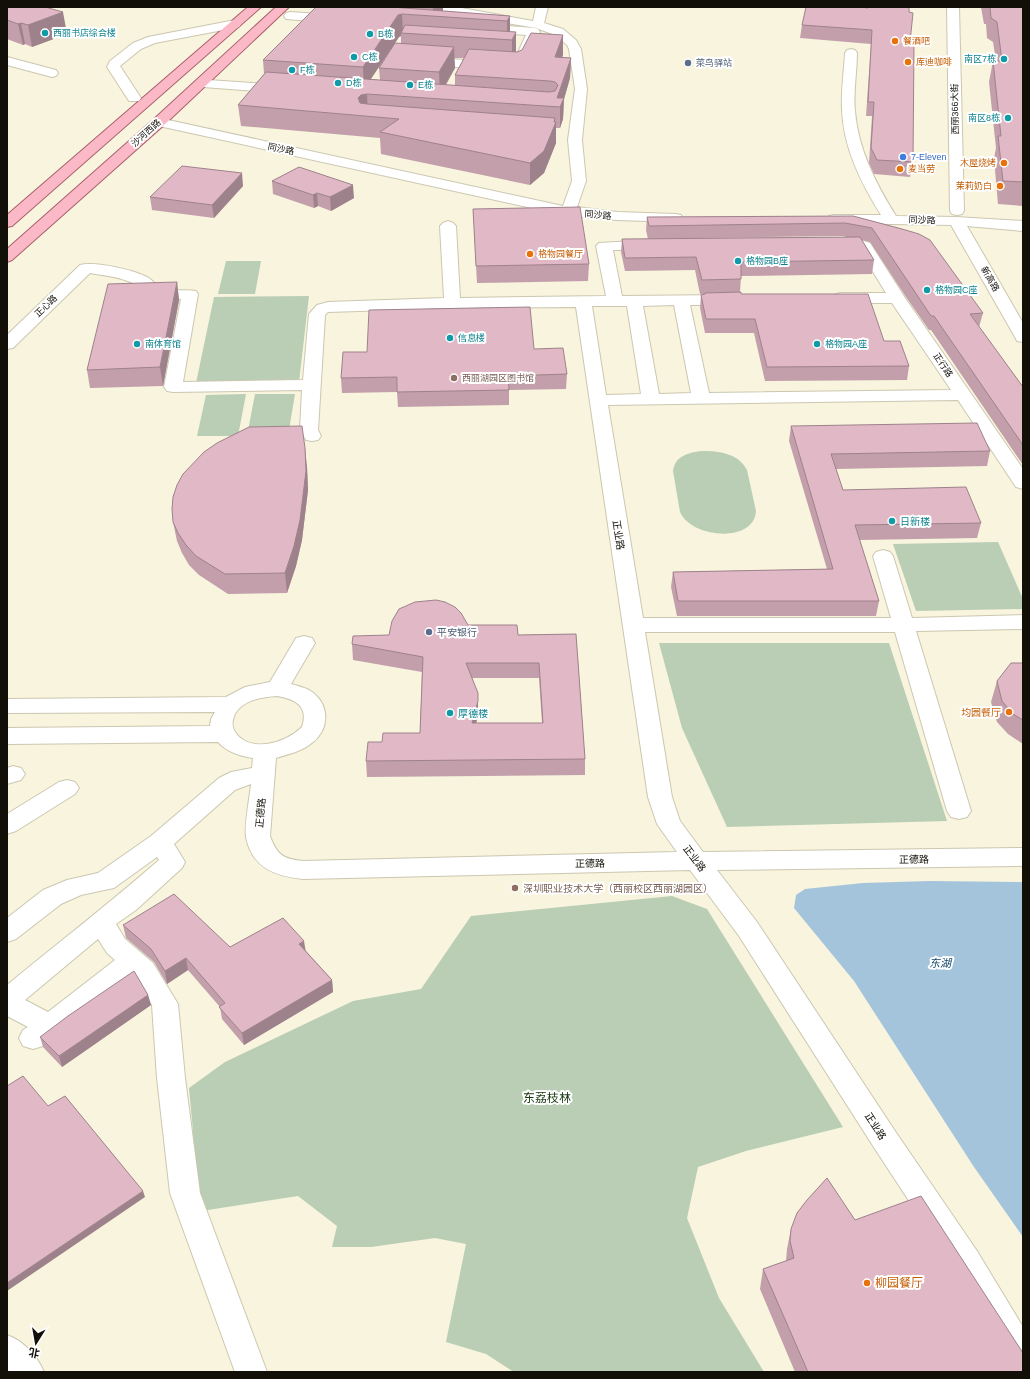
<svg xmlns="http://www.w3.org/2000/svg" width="1030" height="1379" font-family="Helvetica,'Noto Sans SC',sans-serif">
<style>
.green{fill:#b9ceb4}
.water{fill:#a4c4dc}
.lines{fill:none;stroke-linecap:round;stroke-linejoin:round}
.minor-casing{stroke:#cbc7b0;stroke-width:2}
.major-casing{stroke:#a8606c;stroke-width:2}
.minor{fill:#fff;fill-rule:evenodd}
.major{fill:#fbb9c7;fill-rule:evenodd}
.wall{fill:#c29faa;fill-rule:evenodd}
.shaded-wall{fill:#9e828b}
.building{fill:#e1b9c6;stroke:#9e828b;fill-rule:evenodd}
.culture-dot{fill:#0f9aa8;stroke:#fff;stroke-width:1.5}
.food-dot{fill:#e8710a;stroke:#fff;stroke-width:1.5}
.service-dot{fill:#5c6f8a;stroke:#fff;stroke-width:1.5}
.shop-dot{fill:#3f7fe0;stroke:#fff;stroke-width:1.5}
.education-dot{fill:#8d6e63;stroke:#fff;stroke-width:1.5}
.labels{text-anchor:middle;stroke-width:4;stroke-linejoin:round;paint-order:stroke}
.far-culture-label{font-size:9px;fill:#0d838f;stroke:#fff;text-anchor:start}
.far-food-label{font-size:9px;fill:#c56008;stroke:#fff;text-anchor:start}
.far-service-label{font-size:9px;fill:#4e5e75;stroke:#fff;text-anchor:start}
.far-street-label{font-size:9px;fill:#110f08;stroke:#fff}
.far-shop-label{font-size:9px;fill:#366cbe;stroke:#fff;text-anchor:start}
.far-education-label{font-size:9px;fill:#785e54;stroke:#fff;text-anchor:start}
.culture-label{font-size:10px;fill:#0d838f;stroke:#fff;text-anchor:start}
.street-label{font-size:10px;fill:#110f08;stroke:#fff}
.service-label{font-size:10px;fill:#4e5e75;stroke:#fff;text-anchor:start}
.food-label{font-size:10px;fill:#c56008;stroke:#fff;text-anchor:end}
.education-label{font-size:10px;fill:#785e54;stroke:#fff;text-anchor:start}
.water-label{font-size:11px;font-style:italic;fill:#104667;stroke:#fff}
.near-park-label{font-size:12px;fill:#183a10;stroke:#fff}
.near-food-label{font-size:12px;fill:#c56008;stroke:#fff;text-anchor:start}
</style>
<rect width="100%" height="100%" fill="#f8f4dd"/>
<path class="green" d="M226,261H261L255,294H218Z
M309,296L299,382L196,383L214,297Z
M246,394L238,436H197L206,395Z
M255,394H295L288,436H247Z
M701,451C719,451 738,453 747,470L756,511C754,544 691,538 680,512L673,471C675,456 688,453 701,451Z
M998,542L1023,599V609L916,611L893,544Z
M659,643H889L947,821L727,827L682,728Z
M672,896L707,909L843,1127L746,1151L698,1167L687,1218L719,1298L764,1372H514L486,1354L446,1342L466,1244L435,1238L371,1247H332L337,1226L298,1196L195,1212L192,1182L193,1131L189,1088L225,1062L353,1001L421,989L471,916Z"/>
<path class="water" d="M930,881L1023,882V1237L974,1167L854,981L794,908L796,895L805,889L863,883Z"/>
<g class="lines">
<g class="minor-casing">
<path id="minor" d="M430,7H456L533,21L536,7H548L544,23L563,29L576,40L581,49L587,89L582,140L586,181L577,207L617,212L676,214L681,215L683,218L681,221L676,222L617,220L568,216L159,126L154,125L152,122L154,119L159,118L563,206L572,181L568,140L575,89L569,49L567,45L555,35L536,28L436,11L432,9Z
M947,7H959L964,211L962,214L957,215L952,214L950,211Z
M290,12L335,15L339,16L341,19L339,22L335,23L286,19L284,16L286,13Z
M235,20L239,21L241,24L239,27L155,43L141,49L120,66L141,98L139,101H129L107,67L110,61L133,43L148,37Z
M481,24L534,28L538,29L540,32L526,61L524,64H516L514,61L526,35L477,31L475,28L477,25Z
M851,49L855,50L857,53C857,72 853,92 855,111C858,149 876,184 896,216L956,217L1023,221V231L967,226L1023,323V342L1017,341L1015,337L951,225L834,223L829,222L827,219L829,216L834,215H881C861,183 843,147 842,109C841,90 844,72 845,53L847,50Z
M7,57L56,70L58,73L56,76L52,77L7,65Z
M424,57L492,62L496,63L498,66L496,69L492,70L420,64L418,61L420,58Z
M208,80L284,85L289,86L290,89L289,92L284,93L203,87L202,84L203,81Z
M448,221L453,223L456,226L460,298L606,296L596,246L599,243L651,240L656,242L659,245L656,248L651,250H613L622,296L729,295L735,297L737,300L735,303L729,305H690L709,393L951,390L892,303H840L834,301L832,298L834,295L840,293H886L859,249L849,246L846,243L849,240L854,238L870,243L905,298L1023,469V489L1016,487L958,400L608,405L643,618H891L873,556L876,552L883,550L890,552L893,556L912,618L1023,615V629L916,631L971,811L967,817L959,819L951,817L947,811L895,632H645L672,797L680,821L703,852L1023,848V866L717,870L757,922L895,1131L977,1251L1023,1327V1371L1012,1367L955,1271L875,1149L739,936L690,870L303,879C275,876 252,868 246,837C244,826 250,796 251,784L235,790L174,844L185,862L182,868L136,910L116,924L125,939L153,963L178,1004L185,1078L200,1193L267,1372H235L170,1193L157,1078L152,1005L135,977L133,976L43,1046L33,1049L23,1046L19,1038L23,1030L28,1027L7,1016V985C58,943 110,903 159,860L157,857L114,888L81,895L61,904L16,939L7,942V918L43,890L67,880L98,873L151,836L219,778L231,772L252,768L253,758C240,756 227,752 218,742L7,744V728L210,726L211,719L215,712L7,713V699L226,697L245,687L270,682L296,638L304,636L312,638L315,643L291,684C297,686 303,687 309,690C329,702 331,727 313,742C303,751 289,754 276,758L270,836C277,855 283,859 303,861L677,852L657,824L648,797L576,307L452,308L328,312L325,315L318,430L321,436L318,440L312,441L306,440L300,430L302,390L173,392L167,391L164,387L181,299L151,297C135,278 113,277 90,273L13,348L7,349V335L80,265C95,261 134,270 147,277C153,280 158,288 161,289C167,292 187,289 196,291L198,294L183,382L303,380L309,314L317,305L328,302L444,298L440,226L443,223ZM674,305L691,393L659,394L643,306ZM592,306H627L641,394L606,395ZM277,696C295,699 309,706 302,727C286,743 250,754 235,732C233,729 232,724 233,720C237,701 261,697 277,696ZM98,939L107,953L115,960L48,1012L25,1000Z
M13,766L21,768L25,774L21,780L7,784V768Z
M67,780L75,782L79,788L75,794L16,831L7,834V814L59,782Z
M7,1335C24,1341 37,1356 44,1372H7Z"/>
</g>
<g class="major-casing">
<path id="major" d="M248,7H261L12,226L7,227V215Z
M276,7H289L164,125L12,260L7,262V249L154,119Z"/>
</g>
<use href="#minor" class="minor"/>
<use href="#major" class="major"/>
</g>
<path class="wall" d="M7,7L67,34L32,47L25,44L23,45L7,39Z
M316,7H443V11L510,16V32L516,52H517L563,35V55L562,57L571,58L570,78L564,99L563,119L560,128H556V143L544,173L530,185L381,154L380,138L241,126L238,105L264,74L263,60ZM401,36V43L379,68L380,80L371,79L399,37ZM454,58H464L455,75V85H446L455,68Z
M867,7H909L913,162L910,177L874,174L869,163L872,116H866L871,44L800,38L802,25L867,8Z
M981,7H1023V206L998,204L994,158L996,148L989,82L993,61H996L993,42L987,38L986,24H984Z
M272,181L354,198L331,211L318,206L314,208L273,194Z
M243,186L214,218L152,210L150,197Z
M473,209L589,264L588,281L477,283Z
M853,216L902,229L983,313L979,327L1023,387V465L931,330H929L906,297L870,242L862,240L874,260L872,274L741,276L740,292L741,294L884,341L909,366L907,380L765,381L754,333H705L700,308L701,295L705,294H700L695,270L625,271L621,252L622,239H648L646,230L647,217ZM843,236L846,237L693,238Z
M177,282L179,300L163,386L90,388L87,370Z
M534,349L567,374L566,389L509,390V405L398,407L397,392L342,393L341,378Z
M791,426L990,451L987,466L836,469L843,490L981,523L977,538L859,540L879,601L876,616H677L671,587L673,572L827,569L789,441Z
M307,467L308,490L302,540L296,566L287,593L228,594L199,575L189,565L182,553L177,541L173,522Z
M468,625L518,635L576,634L585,759V775L367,777L366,761L382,742L420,733L422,672L353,660L352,644L389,635ZM472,678H539L542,723H476L478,716Z
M1023,663V744L1008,734L997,722L991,702L997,681Z
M123,925L230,947L306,951L332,980L333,992L244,1045L222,1019L220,1007L188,970L167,984L154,962L126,938Z
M148,995L151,1005L62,1067L43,1047L40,1037Z
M855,1220L1023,1372H795L760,1289L763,1269L786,1261L787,1249L791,1229Z"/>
<path class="shaded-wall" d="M433,7H443V14L433,16Z
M63,12L67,34L32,47L28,25Z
M402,14L403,33H401V36L399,37L364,89L363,67L398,15Z
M510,16V37L507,40V21Z
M21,23L25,44L23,45L18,24Z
M516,32V53L512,61V40Z
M563,35V55L554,77L555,57Z
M454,47L455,68L440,94L439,72Z
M571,58L570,78L564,99L563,119L560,128V107L557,98Z
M367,94L368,114L360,115L358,98L361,95Z
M555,118V123L556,122V143L544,173L530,185V163Z
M242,173L243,186L214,218L212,205Z
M353,185L354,198L331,211L330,197Z
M317,193L318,206L314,208L313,195Z
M177,282L179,300L163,386L160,367Z
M305,448L307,467L308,490L302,540L296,566L287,593L285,573Z
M478,693V716L472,739V723Z
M304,941L306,953L299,944Z
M186,958L188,970L167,984L165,971Z
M332,980L333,992L244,1045L242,1033Z
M148,995L151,1005L62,1067L59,1056Z
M143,1191L145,1197L7,1291V1283Z"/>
<path class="building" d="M7,7H45L63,12L28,25L21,23L18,24L7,20Z
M316,7H391L510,16L507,21L402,14L398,15L363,67L263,60Z
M806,7H860L868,8V7H909V12L913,13L910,42H914L913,162L877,160L871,148L874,102H868L872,30L802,25Z
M990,7H1023V182L1003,181L998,136H1001L993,61H1002L997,22L991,18Z
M405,25L516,32L512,40L401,33Z
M531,33L563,35L555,57L571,58L557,98H564L560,107L367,94L361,95L358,98L360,103L367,104L555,118L554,122H556L544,151L530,163L380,132L399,119L238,105L266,72L549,92L555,91L558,85L555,82L550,81L455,75L469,49L517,52L522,50Z
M395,43L454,47L439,72L379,68Z
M182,166L242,173L212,205L150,197Z
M299,167L353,185L330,197L317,193L313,195L272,181Z
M580,207L589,264L476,266L473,209Z
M853,216L902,229L919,234L930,240L983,313L970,314L1023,387V445L934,316H931L909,283L872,228L845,223L649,226L647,217Z
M860,237L874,260L741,262V279L702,280L696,257L625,258L622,239Z
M177,282L160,367L87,370L108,284Z
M741,292V294H868L884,341H900L909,366L767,367L755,319H706L701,295L705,294V293Z
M530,307L534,349L563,348L567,374L508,376L509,390L397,392V377L341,378L343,352H367L369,310Z
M977,423L990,451L831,454L843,490L966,487L981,523L855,525L879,601H678L673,572L833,569L791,426Z
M302,426L305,448L306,471L300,520L294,546L285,573L225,574L196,556L186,545L178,533L173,522L172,509L173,497L177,485L183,474L204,452L217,443L249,427Z
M436,600L445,602L455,607L461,613L468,625H517L518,635L576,634L585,759L366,761L368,742H382L383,733H420L423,657L352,644L353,636L389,635L392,621L399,609L415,602ZM466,663H539L543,723H472L478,701V693Z
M1011,663H1023V720L1013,714L1002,701L997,681Z
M174,894L230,947L283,918L304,941L299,944L332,980L242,1033L219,1007L225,1003L186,958L165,971L151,949L123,925Z
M134,971L148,995L59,1056L40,1037L68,1016Z
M23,1076L48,1106L65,1096L143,1191L7,1283V1086Z
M827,1178L855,1220L921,1196L1023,1353V1372H808L763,1269L794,1258L790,1241L791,1229L797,1213L807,1200Z"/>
<g class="culture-dot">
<circle cx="45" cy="33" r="4"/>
<circle cx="370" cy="34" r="4"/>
<circle cx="354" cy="57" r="4"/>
<circle cx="1004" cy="59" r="4"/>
<circle cx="292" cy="70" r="4"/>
<circle cx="338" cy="83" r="4"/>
<circle cx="410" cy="85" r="4"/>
<circle cx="1008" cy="118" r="4"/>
<circle cx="738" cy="261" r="4"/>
<circle cx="927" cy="290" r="4"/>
<circle cx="450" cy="338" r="4"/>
<circle cx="137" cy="344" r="4"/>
<circle cx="817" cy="344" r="4"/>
<circle cx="892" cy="521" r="4"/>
<circle cx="450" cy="713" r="4"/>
</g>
<g class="food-dot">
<circle cx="895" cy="41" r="4"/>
<circle cx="908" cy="62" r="4"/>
<circle cx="1004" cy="163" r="4"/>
<circle cx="900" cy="169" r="4"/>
<circle cx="1000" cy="186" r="4"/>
<circle cx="530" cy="254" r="4"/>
<circle cx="1009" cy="712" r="4"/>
<circle cx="867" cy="1283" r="4"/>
</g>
<g class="service-dot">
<circle cx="688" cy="63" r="4"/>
<circle cx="429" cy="632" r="4"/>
</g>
<circle class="shop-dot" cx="903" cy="157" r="4"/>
<g class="education-dot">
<circle cx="454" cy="378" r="4"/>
<circle cx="515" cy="888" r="4"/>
</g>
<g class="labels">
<g class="far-culture-label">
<text x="53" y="36">西丽书店综合楼</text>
<text x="378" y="37">B栋</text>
<text x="362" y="60">C栋</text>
<text x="996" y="62" text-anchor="end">南区7栋</text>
<text x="300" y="73">F栋</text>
<text x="346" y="86">D栋</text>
<text x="418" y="88">E栋</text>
<text x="1000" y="121" text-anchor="end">南区8栋</text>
<text x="746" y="264">格物园B座</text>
<text x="935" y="293">格物园C座</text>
<text x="458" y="341">信息楼</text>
<text x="145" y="347">南体育馆</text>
<text x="825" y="347">格物园A座</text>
</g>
<g class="far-food-label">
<text x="903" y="44">餐酒吧</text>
<text x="916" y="65">库迪咖啡</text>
<text x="996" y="166" text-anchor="end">木屋烧烤</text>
<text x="908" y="172">麦当劳</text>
<text x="992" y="189" text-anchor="end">茉莉奶白</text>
<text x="538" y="257">格物园餐厅</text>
</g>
<g class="far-service-label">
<text x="696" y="66">菜鸟驿站</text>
</g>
<g class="far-street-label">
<text transform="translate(955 109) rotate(-91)" y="3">西丽366大街</text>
<text transform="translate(146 133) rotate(-42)" y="3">沙河西路</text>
<text transform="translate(281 149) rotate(12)" y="3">同沙路</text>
<text transform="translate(598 215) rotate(5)" y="3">同沙路</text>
<text transform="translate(922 220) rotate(2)" y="3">同沙路</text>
<text transform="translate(990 279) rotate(60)" y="3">新高路</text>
<text transform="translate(46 306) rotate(-44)" y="3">正心路</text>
<text transform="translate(943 365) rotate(56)" y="3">正行路</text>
</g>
<g class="far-shop-label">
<text x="911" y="160">7-Eleven</text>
</g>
<g class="far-education-label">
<text x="462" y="381">西丽湖园区图书馆</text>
</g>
<g class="culture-label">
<text x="900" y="525">日新楼</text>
<text x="458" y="717">厚德楼</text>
</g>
<g class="street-label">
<text transform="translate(619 535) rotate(81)" y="4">正业路</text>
<text transform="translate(260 813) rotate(-85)" y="4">正德路</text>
<text transform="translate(695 858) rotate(53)" y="4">正业路</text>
<text transform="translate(914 859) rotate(-1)" y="4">正德路</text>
<text transform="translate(590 863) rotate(-1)" y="4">正德路</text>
<text transform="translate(876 1126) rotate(57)" y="4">正业路</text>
</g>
<g class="service-label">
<text x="437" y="636">平安银行</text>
</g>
<g class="food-label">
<text x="1001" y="716">均园餐厅</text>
</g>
<g class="education-label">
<text x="523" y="892">深圳职业技术大学（西丽校区西丽湖园区）</text>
</g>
<g class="water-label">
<text x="940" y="967">东湖</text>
</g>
<g class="near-park-label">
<text x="547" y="1102">东荔枝林</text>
</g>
<g class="near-food-label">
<text x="875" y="1287">柳园餐厅</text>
</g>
</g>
<rect width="1030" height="1379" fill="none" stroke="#110f08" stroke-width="16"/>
<g transform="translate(36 1343) rotate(191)" stroke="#ffffff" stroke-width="3" paint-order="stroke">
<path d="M0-3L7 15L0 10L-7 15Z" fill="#110f08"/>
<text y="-6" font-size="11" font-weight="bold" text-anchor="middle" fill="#110f08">北</text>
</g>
</svg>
